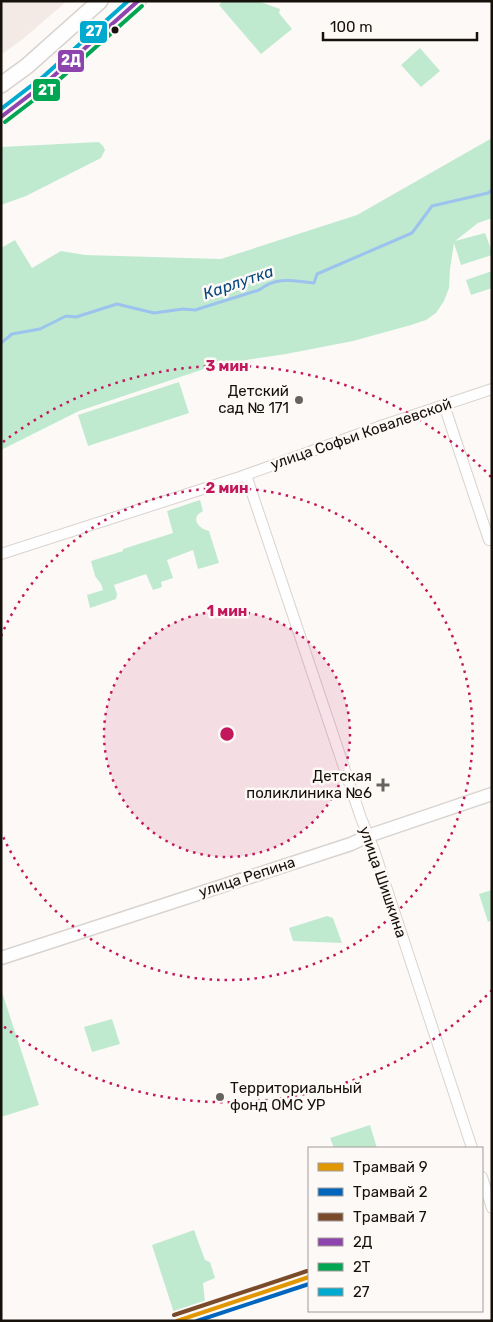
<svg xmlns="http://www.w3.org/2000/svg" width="493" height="1322" font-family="Rubik,sans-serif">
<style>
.commercial{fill:#f3e9e5}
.green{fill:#c0eacf}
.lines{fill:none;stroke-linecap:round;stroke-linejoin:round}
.stream{stroke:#9cc3ee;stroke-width:3}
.minor-casing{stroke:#d8d3cf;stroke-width:12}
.tertiary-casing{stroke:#d8d3cf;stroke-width:15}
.primary-casing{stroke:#d8d3cf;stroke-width:18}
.minor{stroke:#fffefe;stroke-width:10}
.tertiary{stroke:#fffefe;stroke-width:12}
.primary{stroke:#fffefe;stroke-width:15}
.bus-1-casing{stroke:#fdf9f6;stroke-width:8}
.bus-2-casing{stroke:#fdf9f6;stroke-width:8}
.bus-3-casing{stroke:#fdf9f6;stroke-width:8}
.bus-1{stroke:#8e44ad;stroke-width:4}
.bus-2{stroke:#00a651;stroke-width:4}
.bus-3{stroke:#00a9ce;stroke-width:4}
.tram-1-casing{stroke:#fdf9f6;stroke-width:8}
.tram-2-casing{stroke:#fdf9f6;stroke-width:8}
.tram-3-casing{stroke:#fdf9f6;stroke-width:8}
.tram-1{stroke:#e19701;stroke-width:4}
.tram-2{stroke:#0065bd;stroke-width:4}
.tram-3{stroke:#7a4b2a;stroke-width:4}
.ring{fill:none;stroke:#c2185b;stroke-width:2.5;stroke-dasharray:2.5 5}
.bus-dot{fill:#17110b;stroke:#fdf9f6;stroke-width:2}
.poi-dot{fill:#67625e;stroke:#fdf9f6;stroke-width:2}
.labels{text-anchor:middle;stroke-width:5;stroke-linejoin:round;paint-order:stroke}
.poi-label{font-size:15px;fill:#17110b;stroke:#fdf9f6;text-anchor:end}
.street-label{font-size:15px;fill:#17110b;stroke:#fdf9f6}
.water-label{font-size:16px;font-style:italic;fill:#05457d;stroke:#fdf9f6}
.centre{fill:#c2185b;stroke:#fdf9f6;stroke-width:2.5}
.ring-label{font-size:15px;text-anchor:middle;font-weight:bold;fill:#c2185b;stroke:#fdf9f6;stroke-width:5;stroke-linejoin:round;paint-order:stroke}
.line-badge{stroke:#fdf9f6;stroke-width:2}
.badge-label{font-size:14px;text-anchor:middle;font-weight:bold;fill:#fff}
</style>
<rect width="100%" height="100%" fill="#fcf9f7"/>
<path class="commercial" d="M1,1H67L24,38L1,55Z"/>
<path class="green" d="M223,1H258L280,9L279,13L292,29L261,54L219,5Z
M420,48L440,71L421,87L401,65Z
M492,138V218L478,223L455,241L485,233L492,252V255L461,265L454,243L450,269L449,288L444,301L436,313L426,320L411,325L353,341L286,354L246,360L207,368L79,411L1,450V248L15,240L32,268L61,251L85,255L221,259L357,215Z
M99,142L103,146L105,150L101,158L26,196L1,205V147Z
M492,271V288L471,295L466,280Z
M179,382L189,413L88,446L78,415Z
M200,500L203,511C201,512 198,514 197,516C193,524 204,530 209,531L219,563L198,569L193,550L167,560L173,578L161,582L162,587L153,590L146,574L114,585L117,594L116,599L90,608L87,595L103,590L101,584L95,576L91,561L123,551V549L173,533L167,511Z
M492,890V920L488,922L479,894Z
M327,916L333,918L342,943L293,941L289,928Z
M1,989L39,1105L1,1117Z
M112,1019L120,1044L92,1052L84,1027Z
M370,1125L377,1148H334L330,1138Z
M194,1230L205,1260L210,1262L215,1278L203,1283L205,1302L174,1313L152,1245Z"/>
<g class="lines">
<path class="stream" d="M1,343L12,334L40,329L66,316L76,317L117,304L154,313L183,309L195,310L259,290C278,276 292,281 314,283L317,274L412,233L432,206L488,193L492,190"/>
<g class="minor-casing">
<path id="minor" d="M444,405L489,540
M246,475L361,818L374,850L472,1148
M1,554L240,477L384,425L492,389
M482,1177L492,1208"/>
</g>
<g class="tertiary-casing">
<path id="tertiary" d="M1,958L351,844L368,836L492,794"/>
</g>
<g class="primary-casing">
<path id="primary" d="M1,85L27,66L100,1
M1,117L48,81L138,1"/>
</g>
<use href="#minor" class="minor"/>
<use href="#tertiary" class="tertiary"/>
<use href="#primary" class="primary"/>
<g class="bus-1-casing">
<path id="bus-1" d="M1,117L48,81L138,1"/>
</g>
<g class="bus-2-casing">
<path id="bus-2" d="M5,122L52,86L142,6"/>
</g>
<g class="bus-3-casing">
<path id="bus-3" d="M1,109L44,76L128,1"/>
</g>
<use href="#bus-1" class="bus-1"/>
<use href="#bus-2" class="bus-2"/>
<use href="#bus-3" class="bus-3"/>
<g class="tram-1-casing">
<path id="tram-1" d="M177,1321L309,1277"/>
</g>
<g class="tram-2-casing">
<path id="tram-2" d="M197,1321L309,1284"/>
</g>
<g class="tram-3-casing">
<path id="tram-3" d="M174,1315L307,1271"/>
</g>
<use href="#tram-1" class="tram-1"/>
<use href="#tram-2" class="tram-2"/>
<use href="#tram-3" class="tram-3"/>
</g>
<circle cx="227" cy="734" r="123" fill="#c2185b" fill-opacity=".12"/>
<g class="ring">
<circle cx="227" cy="734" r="123"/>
<path d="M1 636A246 246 0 1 1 1 832"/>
<path d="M492 990A368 368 0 0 1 3 1026M3 442A368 368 0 0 1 492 478"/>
</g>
<circle class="bus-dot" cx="115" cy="30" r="4.5"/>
<g class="poi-dot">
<circle cx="299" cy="400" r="5"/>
<path d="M380.5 777.5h5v5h5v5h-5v5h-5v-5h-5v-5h5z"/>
<circle cx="220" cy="1097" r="5"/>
</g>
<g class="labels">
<g class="poi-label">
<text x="289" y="396">Детский<tspan x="289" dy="17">сад № 171</tspan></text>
<text x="372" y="781">Детская<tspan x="372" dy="17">поликлиника №6</tspan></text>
<text x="230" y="1093" text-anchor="start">Территориальный<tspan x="230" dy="17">фонд ОМС УР</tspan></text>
</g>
<g class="street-label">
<text transform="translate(361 434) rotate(-19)" y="5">улица Софьи Ковалевской</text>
<text transform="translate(247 877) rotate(-18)" y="5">улица Репина</text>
<text transform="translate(383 882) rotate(71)" y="5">улица Шишкина</text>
</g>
<g class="water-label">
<text transform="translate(238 282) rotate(-19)" y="6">Карлутка</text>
</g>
</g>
<circle cx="227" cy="734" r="8" class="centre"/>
<g class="ring-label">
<text x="227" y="371">3 мин</text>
<text x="227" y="493">2 мин</text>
<text x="227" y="616">1 мин</text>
</g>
<g class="line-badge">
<rect x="79" y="20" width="29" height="24" rx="5" fill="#00a9ce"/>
<rect x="57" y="49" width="28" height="24" rx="5" fill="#8e44ad"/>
<rect x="32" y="78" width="29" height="24" rx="5" fill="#00a651"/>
</g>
<g class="badge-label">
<text x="94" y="36">27</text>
<text x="71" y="65">2Д</text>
<text x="47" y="95">2Т</text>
</g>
<rect width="493" height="1322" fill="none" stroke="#17110b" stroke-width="5"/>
<rect x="308" y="1147" width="175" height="165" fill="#fdf9f6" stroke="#a19c98"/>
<rect x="318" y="1163" width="25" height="8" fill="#e19701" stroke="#a19c98"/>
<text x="353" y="1172" font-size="15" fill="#17110b">Трамвай 9</text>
<rect x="318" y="1188" width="25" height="8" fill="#0065bd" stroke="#a19c98"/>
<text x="353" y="1197" font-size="15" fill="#17110b">Трамвай 2</text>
<rect x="318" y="1213" width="25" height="8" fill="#7a4b2a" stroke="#a19c98"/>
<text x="353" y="1222" font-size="15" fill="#17110b">Трамвай 7</text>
<rect x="318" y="1238" width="25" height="8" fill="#8e44ad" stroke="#a19c98"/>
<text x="353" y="1247" font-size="15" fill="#17110b">2Д</text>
<rect x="318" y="1263" width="25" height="8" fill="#00a651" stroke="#a19c98"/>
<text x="353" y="1272" font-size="15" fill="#17110b">2Т</text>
<rect x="318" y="1288" width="25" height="8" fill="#00a9ce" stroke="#a19c98"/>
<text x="353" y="1297" font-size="15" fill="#17110b">27</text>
<path d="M323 32v8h154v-8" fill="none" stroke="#17110b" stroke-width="2.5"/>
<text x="330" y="32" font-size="15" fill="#17110b" stroke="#fdf9f6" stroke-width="4" paint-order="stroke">100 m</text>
</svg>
